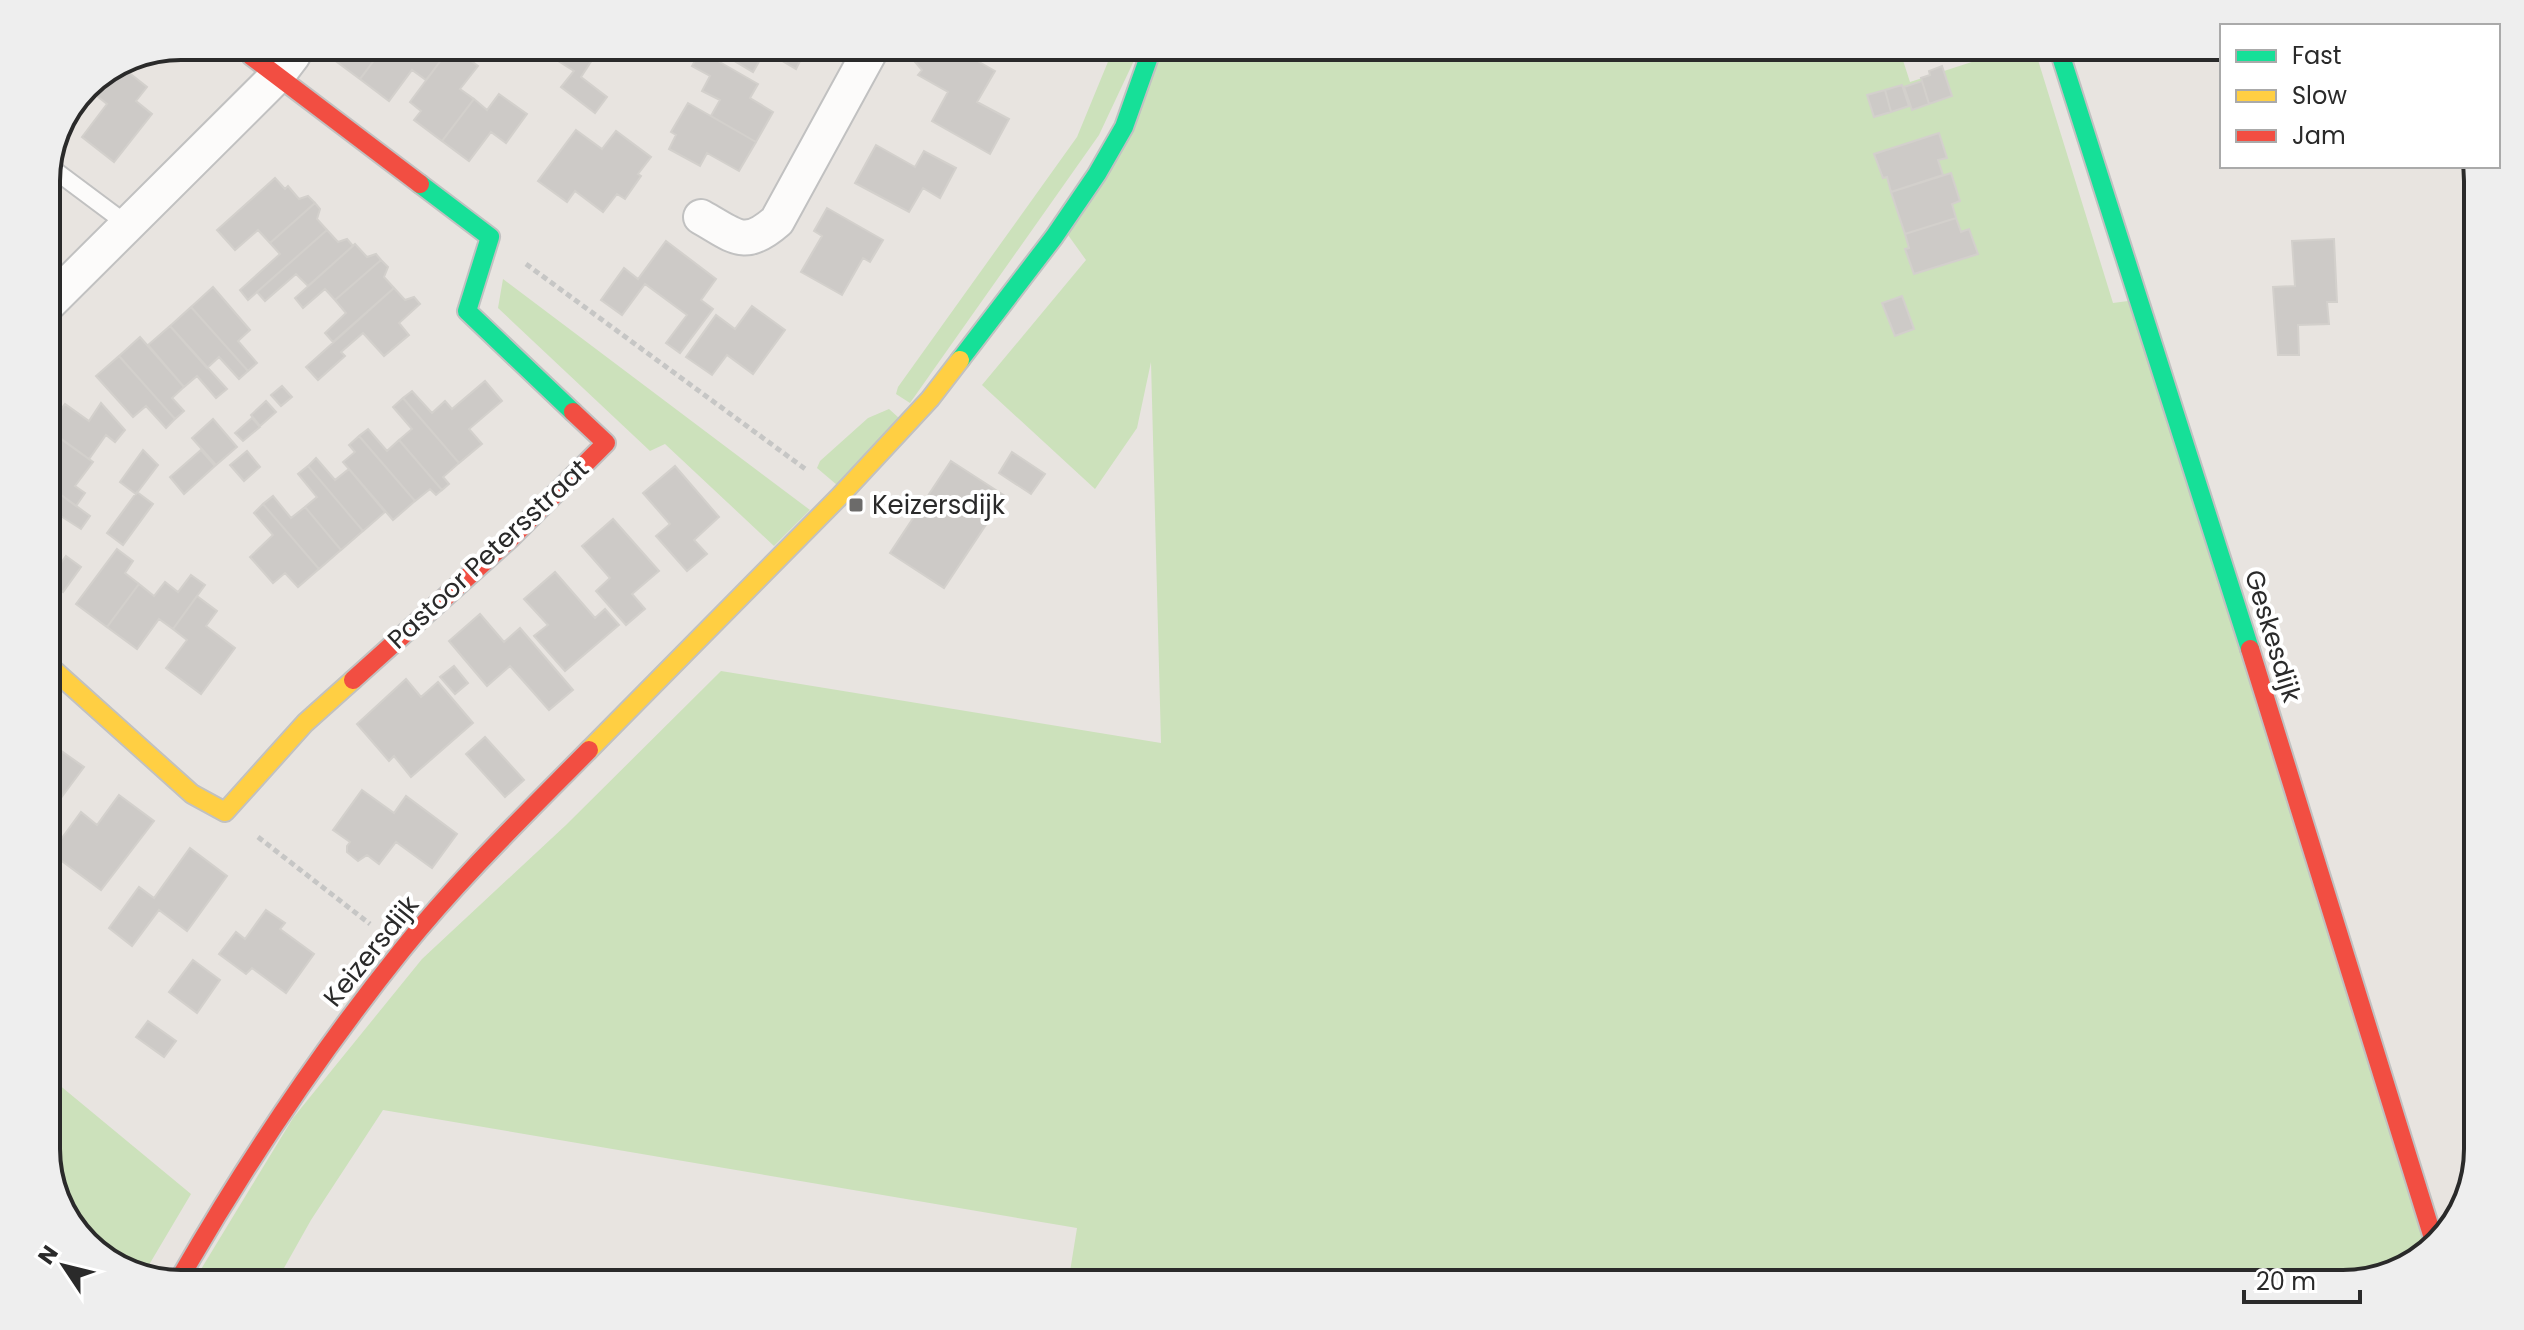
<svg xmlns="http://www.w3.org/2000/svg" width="2524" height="1330" font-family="Poppins,sans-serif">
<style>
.green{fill:#cce1bb}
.building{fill:#cdcac7;stroke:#d3d0cc;stroke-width:2}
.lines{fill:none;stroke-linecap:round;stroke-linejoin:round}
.lane-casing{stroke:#c1c1c1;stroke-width:20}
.street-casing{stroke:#c1c1c1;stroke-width:38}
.fast-casing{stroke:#c1c1c1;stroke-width:22}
.slow-casing{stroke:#c1c1c1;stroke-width:22}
.jam-casing{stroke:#c1c1c1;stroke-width:22}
.path{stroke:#c6c6c5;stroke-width:5;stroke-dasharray:6 4;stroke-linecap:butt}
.lane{stroke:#fcfbfa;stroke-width:16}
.street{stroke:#fcfbfa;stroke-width:34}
.fast{stroke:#16e098;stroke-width:18}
.slow{stroke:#ffcf43;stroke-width:18}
.jam{stroke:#f24e42;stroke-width:18}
.poi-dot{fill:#6c6b6a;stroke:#fff;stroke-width:3}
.labels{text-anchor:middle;stroke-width:8;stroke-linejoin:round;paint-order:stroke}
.poi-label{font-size:26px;fill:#2a2a2a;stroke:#fff;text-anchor:start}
.street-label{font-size:26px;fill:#2a2a2a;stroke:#fff}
.rim{fill:none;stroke:#2a2a2a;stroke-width:4}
</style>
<rect width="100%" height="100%" fill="#e8e4e0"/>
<path class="green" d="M2018,47H2034L2113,303L2128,301L2433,1242L2411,1266L2343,1284H1068L1077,1228L383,1110L311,1220L275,1284H192L293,1118L422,959L566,825L721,671L1161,743L1151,362L1137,428L1095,489L982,385L1086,260L1068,235L1162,51L1899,48L1910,82Z
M1112,52H1138L1099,135L910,403L896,394L898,387L1077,137Z
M503,279L810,510L774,546L665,444L650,451L498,308Z
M889,409L899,418L837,485L817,468L820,461L868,418Z
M46,1074L191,1194L143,1275L121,1270L69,1224L46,1158Z"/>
<path class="building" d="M921,52H974L977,54L974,59L995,71L977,102L1009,119L990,154L932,121L948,92L918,75L922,70L915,62Z
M704,53L758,84L750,98L773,112L756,142L711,116L720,100L702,91L710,76L692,66L699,54Z
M721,53H764L753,72Z
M769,53H817L812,58L802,57L796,69Z
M547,54H596L581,77L607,97L595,113L561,87L574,71Z
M336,55H378L360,79L333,59Z
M378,55H445L426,80L412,70L389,101L360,79Z
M445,55H463L478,66L460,89L474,99L442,141L414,120L421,111L410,102Z
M118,64L147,87L136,101L152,114L114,162L82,137L107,104L92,92L110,69Z
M1942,66L1952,96L1929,104L1921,78L1930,75L1929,71Z
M108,71L83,104L79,100L86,85Z
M1922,81L1929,104L1912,110L1904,87Z
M1902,85L1909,106L1891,112L1885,90Z
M1885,90L1891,112L1874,117L1867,95Z
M499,94L527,114L506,143L491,132L469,161L442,141L474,99L487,110Z
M688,103L756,142L739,171L707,153L700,166L669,149L676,135L671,132Z
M576,130L602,149L616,131L651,157L638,174L641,176L625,199L617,194L603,212L575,191L567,202L538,181Z
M1939,133L1947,158L1938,160L1943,175L1891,192L1887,177L1883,178L1874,154Z
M876,145L915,167L924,151L956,168L940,198L923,188L909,212L855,183Z
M1951,173L1960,201L1952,204L1956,218L1905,234L1891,192Z
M275,178L285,189L288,186L299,199L308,196L315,203L270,243L258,230L235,250L217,230Z
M315,203L320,209L317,219L327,230L248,300L240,290L280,254L270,243Z
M827,208L883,240L870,262L863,258L842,295L801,272L822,236L814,231Z
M1956,218L1961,232L1969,229L1978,254L1914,274L1905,249L1909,248L1905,234Z
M327,230L338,242L347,239L353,246L308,286L296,274L265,301L257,292Z
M2334,239L2337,302H2327L2329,324L2298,325L2299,355H2278L2273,287L2295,286L2292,241Z
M666,241L716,279L701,300L713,309L680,353L666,343L687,315L645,284L622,315L601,300L624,268L638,279Z
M355,244L367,257L376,254L381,260L335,300L325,289L303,308L295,298Z
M381,260L388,267L384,277L394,288L333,342L325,333L346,313L335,300Z
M213,287L250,330L238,341L257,363L248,371L191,307Z
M394,288L405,300L414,297L420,304L399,323L409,335L384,356L363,333L341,352L345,356L318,380L306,367Z
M1902,296L1914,329L1895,336L1882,303Z
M752,306L785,330L753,374L727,355L712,375L686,357L716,315L735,329Z
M191,307L248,371L239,379L219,357L207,368L170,326Z
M170,326L227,389L216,398L197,376L184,387L148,345Z
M140,337L184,387L172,398L184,411L175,419L119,356Z
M119,356L175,419L166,428L146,406L133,417L96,376Z
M485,381L502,401L469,429L482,444L459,463L403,398L412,391L432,413L445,401L452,409Z
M282,386L292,397L281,406L271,395Z
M403,398L459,463L443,477L449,484L442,490L399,440L412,429L393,407Z
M266,401L276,412L260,426L251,415Z
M101,403L125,430L115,442L106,435L89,459L47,429L65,404L89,421Z
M252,418L260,427L243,441L235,433Z
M213,419L237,447L216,465L192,438Z
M368,429L387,451L399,440L442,490L436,495L430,489L415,501L359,436Z
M52,432L93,462L75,486L85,493L76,506L49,486L58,474L46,466V440Z
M359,436L415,501L393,520L343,462L355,452L349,445Z
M143,450L158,465L136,494L120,482Z
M201,450L215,466L184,494L170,477Z
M247,451L260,467L244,481L230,465Z
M1012,452L1045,474L1031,494L999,473Z
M316,458L335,480L349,469L385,512L363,531L308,466Z
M951,461L1005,496L944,588L890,553Z
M308,466L363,531L341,550L305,507L317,497L298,474Z
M675,466L719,517L694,540L707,554L687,571L656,536L670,524L643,493Z
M49,486L90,516L81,529L56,513L46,525V490Z
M137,492L153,504L123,545L107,533Z
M273,496L291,518L305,507L341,550L319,569L263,504Z
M263,504L319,569L298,587L285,573L273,583L250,557L273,535L254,513Z
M613,519L659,571L632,594L645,609L626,625L596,591L610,578L582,546Z
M117,549L133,561L125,573L139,584L107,627L76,604Z
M66,556L81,567L63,592L48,581Z
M555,572L595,618L605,609L619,625L565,671L534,636L548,625L524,599Z
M191,575L205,585L173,629L159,619L137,649L107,627L139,584L154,596L165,582L178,592Z
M197,596L217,611L206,626L235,648L201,694L166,668L187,640L173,629Z
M480,614L504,642L520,628L573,690L549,710L510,666L487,686L449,641Z
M454,666L468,683L455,694L440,677Z
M406,679L421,697L438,682L473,723L411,777L394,756L389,761L357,724Z
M485,737L524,780L505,797L466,754Z
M46,740L84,767L46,818Z
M362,790L394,813L406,796L457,834L432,868L396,842L379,864L367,855L358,861L347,852V846L350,842L333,830Z
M119,795L154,821L101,890L51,853L81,812L97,825Z
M190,848L227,876L187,931L159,910L132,946L109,928L139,887L154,898Z
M266,910L285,923L280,929L314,954L286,993L252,968L246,974L219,954L236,932L245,939Z
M193,960L220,980L197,1013L169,992Z
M148,1021L176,1041L164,1057L136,1037Z"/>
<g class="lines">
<g class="lane-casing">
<path id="lane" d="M49,166L128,225"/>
</g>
<g class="street-casing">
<path id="street" d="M701,217C735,236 744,250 777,221L869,53
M46,306L277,76L293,55"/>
</g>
<g class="fast-casing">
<path id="fast" d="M2058,47L2250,649
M420,184L490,237L467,311L573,412
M960,360L1054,237L1097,174L1124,127L1151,51"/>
</g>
<g class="slow-casing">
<path id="slow" d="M46,663L192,794L225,812L305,723L353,680
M589,750L839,497L930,399L960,360"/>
</g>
<g class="jam-casing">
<path id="jam" d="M251,56L420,184
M2250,649L2434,1241
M353,680L511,538L606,443L573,412
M177,1283C244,1166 318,1055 402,950C459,879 525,815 589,750"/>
</g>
<path class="path" d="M526,264L808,471
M258,837L370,924"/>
<use href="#lane" class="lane"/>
<use href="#street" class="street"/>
<use href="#fast" class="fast"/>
<use href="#slow" class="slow"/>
<use href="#jam" class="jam"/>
</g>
<rect class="poi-dot" x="848" y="497" width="16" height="16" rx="4"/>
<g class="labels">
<g class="poi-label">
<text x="872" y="514">Keizersdijk</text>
</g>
<g class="street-label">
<text transform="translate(488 554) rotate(-43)" y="9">Pastoor Petersstraat</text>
<text transform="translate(2273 636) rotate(73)" y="9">Geskesdijk</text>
<text transform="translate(371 951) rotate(-51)" y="9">Keizersdijk</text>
</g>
</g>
<path d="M0 0H2524V1330H0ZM181 60H2343A121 121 0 0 1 2464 181V1149A121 121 0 0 1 2343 1270H181A121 121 0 0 1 60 1149V181A121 121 0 0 1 181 60Z" fill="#eee" fill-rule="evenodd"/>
<path class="rim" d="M181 60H2343A121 121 0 0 1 2464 181V1149A121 121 0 0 1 2343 1270H181A121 121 0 0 1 60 1149V181A121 121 0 0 1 181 60Z"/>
<rect x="2220" y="24" width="280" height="144" fill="#ffffff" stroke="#aaaaaa" stroke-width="2"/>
<rect x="2236" y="50" width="40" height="12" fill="#16e098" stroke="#aaaaaa" stroke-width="2"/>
<text x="2292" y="64" font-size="24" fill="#2a2a2a">Fast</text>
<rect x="2236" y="90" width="40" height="12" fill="#ffcf43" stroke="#aaaaaa" stroke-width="2"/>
<text x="2292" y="104" font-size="24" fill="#2a2a2a">Slow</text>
<rect x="2236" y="130" width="40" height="12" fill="#f24e42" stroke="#aaaaaa" stroke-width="2"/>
<text x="2292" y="144" font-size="24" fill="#2a2a2a">Jam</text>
<g transform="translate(64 1266) rotate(305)" stroke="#ffffff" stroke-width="6" paint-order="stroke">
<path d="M0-6L14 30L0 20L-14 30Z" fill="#2a2a2a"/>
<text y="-12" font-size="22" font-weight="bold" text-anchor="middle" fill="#2a2a2a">N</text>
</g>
<path d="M2244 1290v12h116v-12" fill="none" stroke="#2a2a2a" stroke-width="4"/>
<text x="2256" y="1290" font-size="24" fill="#2a2a2a" stroke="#ffffff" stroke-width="6" paint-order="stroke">20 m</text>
</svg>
